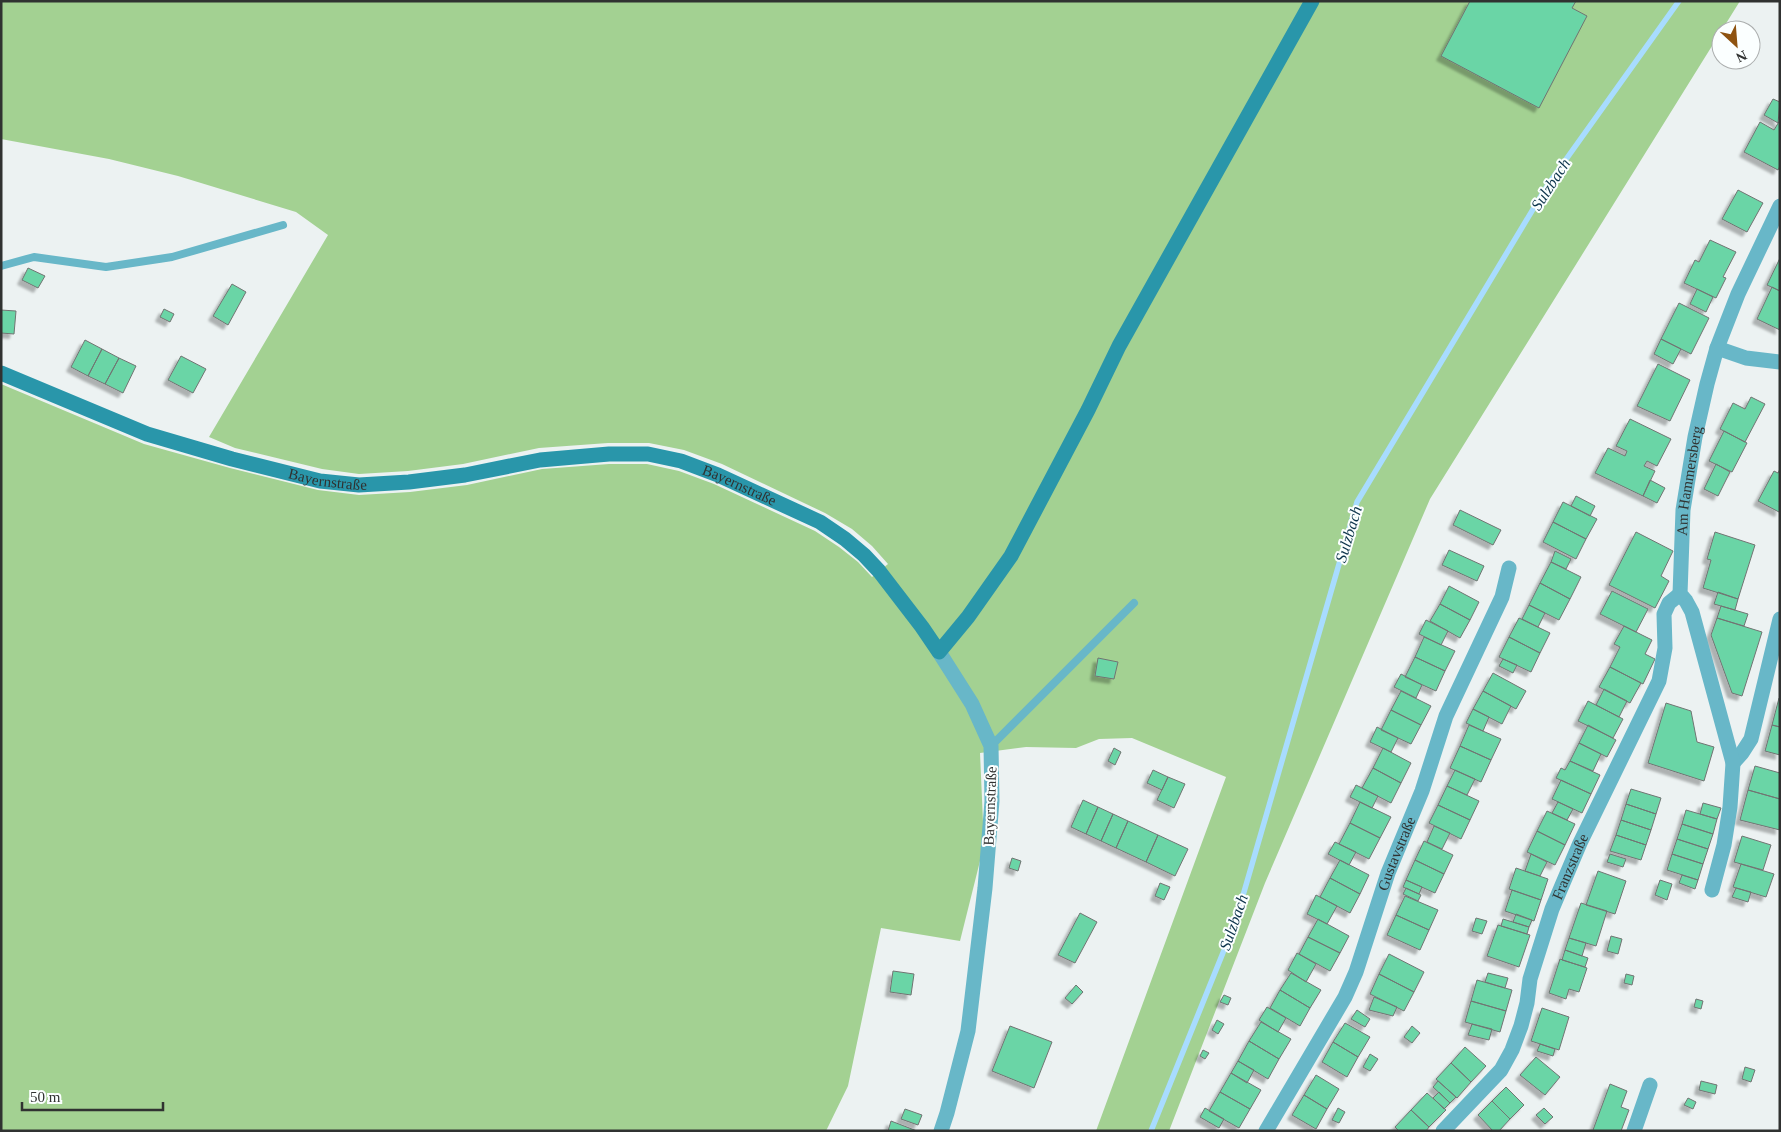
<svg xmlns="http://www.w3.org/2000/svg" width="1781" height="1132" font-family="'Times New Roman',serif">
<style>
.green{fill:#a3d192}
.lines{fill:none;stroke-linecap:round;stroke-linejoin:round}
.stream{stroke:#a8dcff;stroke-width:5.5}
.building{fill:#6bd5a6;stroke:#707472;filter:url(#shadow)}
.lane{stroke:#68b7c8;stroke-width:8}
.street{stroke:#68b7c8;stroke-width:15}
.secondary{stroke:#2996aa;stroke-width:15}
.labels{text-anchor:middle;stroke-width:4;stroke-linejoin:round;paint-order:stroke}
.street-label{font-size:15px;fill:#303231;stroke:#fbffff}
.water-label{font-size:16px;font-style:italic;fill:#0c344b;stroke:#fbffff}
</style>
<defs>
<filter id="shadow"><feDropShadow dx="-4.5" dy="4.5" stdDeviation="1" flood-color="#0004"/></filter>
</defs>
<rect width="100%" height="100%" fill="#ecf2f2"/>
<path class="green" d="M1,1H1740L1430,499L1265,883L1169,1131H1096L1226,777L1132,738L1099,739L1076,748L1026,747L980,753L984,845L960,941L881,928L848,1086L826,1131H1V384L144,444L230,468L318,490L359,495L410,492L467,485L542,469L609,464H647L679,471L714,484L815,531L839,547L858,562L872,577L888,564L872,546L852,529L825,513L722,464L684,450L649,443H608L539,448L463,464L408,471L359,474L322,469L235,448L209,437L328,235L296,212L178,176L109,159L1,139Z"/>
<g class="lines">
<path class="stream" d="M1151,1131L1235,923L1357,502L1547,186L1679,1"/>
</g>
<path class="building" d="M1470,1H1576L1572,8L1587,16L1539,108L1441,56Z
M1773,99L1780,102L1778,123L1764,115Z
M1780,120V166L1778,170L1744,152L1760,122L1774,130Z
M1738,190L1763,203L1747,232L1722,219Z
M1710,240L1736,252L1723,277L1726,278L1716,298L1684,283L1695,260L1699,262Z
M1780,258V291L1767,285Z
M28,268L45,276L38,288L22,280Z
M232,284L246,292L228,325L213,316Z
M1772,287L1780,291V330L1757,319Z
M1697,289L1713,297L1706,312L1690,304Z
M1679,303L1709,318L1691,354L1661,339Z
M164,309L174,314L170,322L160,317Z
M1,310L16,311L14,334L1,333Z
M1661,339L1681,349L1673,364L1654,354Z
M85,340L102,349L88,376L71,367Z
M102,349L119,358L105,384L88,376Z
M181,356L206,369L193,393L168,380Z
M119,358L136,366L123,393L105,384Z
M1658,364L1690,380L1670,421L1637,406Z
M1751,397L1765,404L1745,442L1720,429L1733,403L1745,409Z
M1630,419L1671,439L1657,466L1647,461L1644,466L1655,471L1643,496L1595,473L1608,448L1625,456L1627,451L1616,446Z
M1724,431L1747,443L1732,472L1709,461Z
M1716,464L1730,472L1718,496L1704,489Z
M1780,469V511L1779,512L1758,501L1774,471L1778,473Z
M1650,480L1665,488L1657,503L1643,496Z
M1576,496L1595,506L1590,516L1571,506Z
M1563,502L1597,519L1586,539L1553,522Z
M1460,510L1501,530L1493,545L1453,525Z
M1553,522L1586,539L1576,559L1543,542Z
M1636,532L1673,551L1661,576L1669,581L1655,608L1609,585Z
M1715,532L1755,545L1738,599L1703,588L1711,560L1707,559Z
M1449,550L1484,566L1477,581L1442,565Z
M1555,551L1571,559L1566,569L1551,562Z
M1551,562L1581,577L1570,599L1540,583Z
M1540,583L1570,599L1559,620L1529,605Z
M1449,586L1479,602L1470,620L1440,604Z
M1612,591L1648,609L1636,632L1600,614Z
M1718,592L1738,599L1735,610L1714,604Z
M1440,604L1470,620L1460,638L1430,621Z
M1529,605L1545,613L1538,627L1522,619Z
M1721,606L1748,614L1744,626L1717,618Z
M1519,618L1550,633L1540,653L1509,637Z
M1717,618L1762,632L1742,696L1732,693L1711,635Z
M1426,620L1448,631L1441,645L1419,634Z
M1624,626L1652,640L1645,654L1655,659L1643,684L1610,667L1620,647L1614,644Z
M1424,637L1455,651L1445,671L1415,657Z
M1509,637L1540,653L1531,672L1499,657Z
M1415,657L1445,671L1436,691L1405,677Z
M1098,658L1118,662L1114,679L1095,676Z
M1503,659L1517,665L1513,673L1499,666Z
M1610,667L1641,683L1630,703L1599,687Z
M1493,673L1526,691L1516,709L1483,691Z
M1401,674L1422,685L1416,698L1394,687Z
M1604,689L1627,701L1619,717L1596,705Z
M1401,691L1431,706L1421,725L1391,710Z
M1483,691L1511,706L1502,724L1473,709Z
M1779,698H1780V727L1772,725Z
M1588,701L1623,719L1613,738L1578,721Z
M1666,703L1691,711L1697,742L1714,747L1704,781L1648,763Z
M1473,709L1489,717L1483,731L1466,723Z
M1391,710L1421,725L1411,744L1381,730Z
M1469,725L1501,739L1491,760L1460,746Z
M1588,725L1616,740L1607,757L1579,743Z
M1772,725L1780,727V755L1765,751Z
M1377,727L1398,738L1391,752L1370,742Z
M1579,743L1601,754L1593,771L1570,761Z
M1460,746L1491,760L1481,782L1450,768Z
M1114,748L1121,752L1115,765L1108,761Z
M1383,748L1411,763L1401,783L1373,768Z
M1570,761L1600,775L1591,794L1556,778L1561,768L1565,770Z
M1755,766L1780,773V799L1748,790Z
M1373,768L1401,783L1391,803L1362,788Z
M1153,770L1168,777L1162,790L1147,783Z
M1455,770L1475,779L1467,795L1447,786Z
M1168,777L1185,784L1174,808L1157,800Z
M1561,780L1591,794L1582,813L1552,799Z
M1356,785L1378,796L1372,808L1350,797Z
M1447,786L1479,801L1470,820L1438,805Z
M1631,789L1661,798L1656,814L1626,804Z
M1748,790L1780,799V830L1740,820Z
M1083,800L1098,807L1086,834L1071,827Z
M1360,802L1391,817L1380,838L1350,823Z
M1558,802L1573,809L1567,820L1552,813Z
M1703,803L1721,808L1717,819L1700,814Z
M1626,804L1656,814L1651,830L1621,820Z
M1438,805L1470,820L1461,839L1429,823Z
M1098,807L1113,814L1101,841L1086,834Z
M1686,810L1717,819L1713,834L1682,824Z
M1547,811L1575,824L1565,845L1537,831Z
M1113,814L1128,821L1116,848L1101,841Z
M1621,820L1651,830L1646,845L1616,835Z
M1128,821L1158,835L1146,862L1116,848Z
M1350,823L1380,838L1369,859L1339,844Z
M1682,824L1713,834L1708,849L1677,839Z
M1434,826L1450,833L1442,849L1427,842Z
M1537,831L1565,845L1555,865L1527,852Z
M1158,835L1188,849L1175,876L1146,862Z
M1616,835L1646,845L1641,860L1610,851Z
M1742,836L1771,845L1763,870L1734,862Z
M1677,839L1708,849L1703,864L1672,854Z
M1424,841L1453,855L1444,874L1415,860Z
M1335,842L1356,852L1349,865L1328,854Z
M1531,854L1547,862L1540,876L1525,871Z
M1610,854L1626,859L1623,867L1607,862Z
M1672,854L1703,864L1698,880L1667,870Z
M1012,858L1021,861L1018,871L1009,868Z
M1340,860L1369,875L1360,894L1330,878Z
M1415,860L1444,874L1435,893L1406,880Z
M1741,864L1774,874L1766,897L1733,887Z
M1516,868L1548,879L1541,900L1509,889Z
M1598,871L1626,881L1615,914L1586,905Z
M1682,875L1698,880L1695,889L1679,883Z
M1330,878L1360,894L1350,913L1320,897Z
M1406,880L1422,887L1419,894L1403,887Z
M1660,880L1672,884L1667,900L1655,895Z
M1160,883L1170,887L1164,900L1155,896Z
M1406,888L1421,895L1418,901L1403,894Z
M1736,888L1751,892L1748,902L1732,897Z
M1512,890L1541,900L1534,921L1505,911Z
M1316,895L1337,906L1327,924L1307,914Z
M1405,896L1438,910L1429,930L1396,915Z
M1581,903L1607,911L1596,946L1569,938Z
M1080,913L1097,922L1075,963L1058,955Z
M1516,914L1532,920L1529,927L1513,922Z
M1396,915L1429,930L1420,950L1387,935Z
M1476,918L1487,921L1482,934L1472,931Z
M1318,919L1349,936L1340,953L1308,937Z
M1503,919L1529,927L1527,934L1501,926Z
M1498,925L1530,935L1519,967L1487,956Z
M1611,936L1622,939L1618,954L1607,951Z
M1308,937L1340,953L1330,971L1299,954Z
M1569,938L1586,943L1582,956L1565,950Z
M1565,950L1588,958L1585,967L1562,960Z
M1297,953L1316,964L1306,982L1288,970Z
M1389,954L1424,972L1414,992L1379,974Z
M1560,959L1587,968L1579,992L1569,989L1566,999L1549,993Z
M893,971L914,974L911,995L890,992Z
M1291,973L1321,990L1310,1008L1280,990Z
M1488,973L1508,978L1505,988L1485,982Z
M1379,974L1414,992L1404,1011L1370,994Z
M1626,974L1634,976L1632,985L1624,983Z
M1477,980L1512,990L1506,1011L1471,1001Z
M1076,985L1083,992L1072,1004L1065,998Z
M1280,990L1310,1008L1300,1026L1270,1008Z
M1224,995L1231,998L1228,1005L1220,1002Z
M1374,997L1397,1007L1393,1016L1369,1010Z
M1696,999L1703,1001L1701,1009L1694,1007Z
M1471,1001L1506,1011L1500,1032L1465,1022Z
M1267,1007L1286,1018L1278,1032L1259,1020Z
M1542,1008L1569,1017L1559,1050L1531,1041Z
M1357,1010L1370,1019L1365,1027L1351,1019Z
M1217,1020L1224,1024L1218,1034L1212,1030Z
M1261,1022L1291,1039L1279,1059L1249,1041Z
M1345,1023L1370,1037L1358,1057L1333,1042Z
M1472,1024L1492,1029L1489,1040L1468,1035Z
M1010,1026L1052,1042L1034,1088L992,1071Z
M1412,1026L1420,1033L1412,1043L1404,1037Z
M1249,1041L1279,1059L1268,1079L1238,1061Z
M1333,1042L1358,1057L1347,1077L1322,1062Z
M1540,1044L1555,1049L1553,1056L1537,1051Z
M1465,1047L1486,1066L1471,1082L1451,1063Z
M1203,1050L1209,1053L1205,1059L1200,1056Z
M1370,1054L1378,1059L1370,1071L1363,1067Z
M1536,1057L1560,1077L1545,1095L1520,1075Z
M1238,1061L1254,1070L1247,1083L1231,1073Z
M1451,1063L1471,1082L1457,1098L1436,1079Z
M1745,1067L1755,1070L1751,1082L1742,1079Z
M1231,1073L1261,1090L1250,1109L1220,1092Z
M1316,1075L1339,1089L1327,1109L1304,1095Z
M1438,1081L1456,1097L1450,1103L1433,1087Z
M1701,1081L1717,1085L1715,1094L1699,1090Z
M1610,1084L1627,1091L1621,1107L1629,1110L1621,1131H1594L1593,1130Z
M1506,1087L1524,1105L1510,1119L1492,1101Z
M1220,1092L1250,1109L1239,1128L1209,1111Z
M1439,1092L1450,1103L1444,1109L1433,1098Z
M1427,1093L1446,1110L1429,1127L1411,1110Z
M1304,1095L1327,1109L1316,1129L1292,1115Z
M1688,1098L1696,1102L1693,1109L1684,1105Z
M1492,1101L1510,1119L1499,1131H1493L1478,1115Z
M1205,1108L1224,1119L1219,1128L1200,1117Z
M1338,1108L1345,1112L1339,1123L1332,1120Z
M1544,1108L1553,1117L1545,1124L1536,1115Z
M905,1109L922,1115L918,1125L901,1119Z
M1411,1110L1429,1127L1426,1131H1399L1395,1127Z
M891,1121L917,1131H888Z"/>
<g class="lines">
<path class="lane" d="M1,266L34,257L106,267L172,257L283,225
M991,746L1134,603"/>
<g class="street">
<path d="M1717,348L1746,358L1780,362"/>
<path d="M939,652L972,704L991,746L992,801L985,888L968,1031L947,1113L941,1131"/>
<path d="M1733,763L1742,753L1751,739L1780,619"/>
<path id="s1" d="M1712,890L1724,845L1730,807L1733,763L1692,612L1686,601L1680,594L1683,510L1695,437L1707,384L1717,348L1738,294L1780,206"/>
<path id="s2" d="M1266,1131L1345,997L1356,972L1388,873L1422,791L1446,716L1502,597L1509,568"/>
<path id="s3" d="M1443,1131L1501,1070L1512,1050L1521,1026L1527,1003L1530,979L1552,909L1580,843L1659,681L1665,648L1664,614L1669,603L1680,594"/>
<path d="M1634,1131L1650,1085"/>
</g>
<path class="secondary" id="s4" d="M1,373L147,434L232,459L320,481L359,485L409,482L465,475L540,460L609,454H648L681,461L718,475L820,522L845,539L864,555L879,571L922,627L939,652L968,617L1011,556L1088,410L1119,346L1312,1"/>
</g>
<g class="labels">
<g class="street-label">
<text dy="5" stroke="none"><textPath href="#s4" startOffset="345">Bayernstraße</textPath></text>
<text dy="5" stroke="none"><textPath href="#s1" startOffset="421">Am Hammersberg</textPath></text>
<text dy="5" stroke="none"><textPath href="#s4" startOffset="765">Bayernstraße</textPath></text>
<text transform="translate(990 806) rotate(-88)" y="5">Bayernstraße</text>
<text dy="5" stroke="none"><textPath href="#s2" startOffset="308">Gustavstraße</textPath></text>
<text dy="5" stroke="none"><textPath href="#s3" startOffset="300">Franzstraße</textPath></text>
</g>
<g class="water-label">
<text transform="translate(1550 184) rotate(-57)" y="6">Sulzbach</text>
<text transform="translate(1348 534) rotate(-73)" y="6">Sulzbach</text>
<text transform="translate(1233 922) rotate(-71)" y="6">Sulzbach</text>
</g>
</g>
<rect width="1781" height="1132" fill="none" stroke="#303231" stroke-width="5"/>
<g transform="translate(1736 45) rotate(154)"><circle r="24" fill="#fbffff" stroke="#aaadad"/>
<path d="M0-4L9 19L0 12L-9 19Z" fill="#8e5311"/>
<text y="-8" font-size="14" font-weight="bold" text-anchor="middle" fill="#303231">N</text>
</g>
<path d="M22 1102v8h141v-8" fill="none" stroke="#303231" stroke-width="2.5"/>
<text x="30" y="1102" font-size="15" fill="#303231" stroke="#fbffff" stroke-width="4" paint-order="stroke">50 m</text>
</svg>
